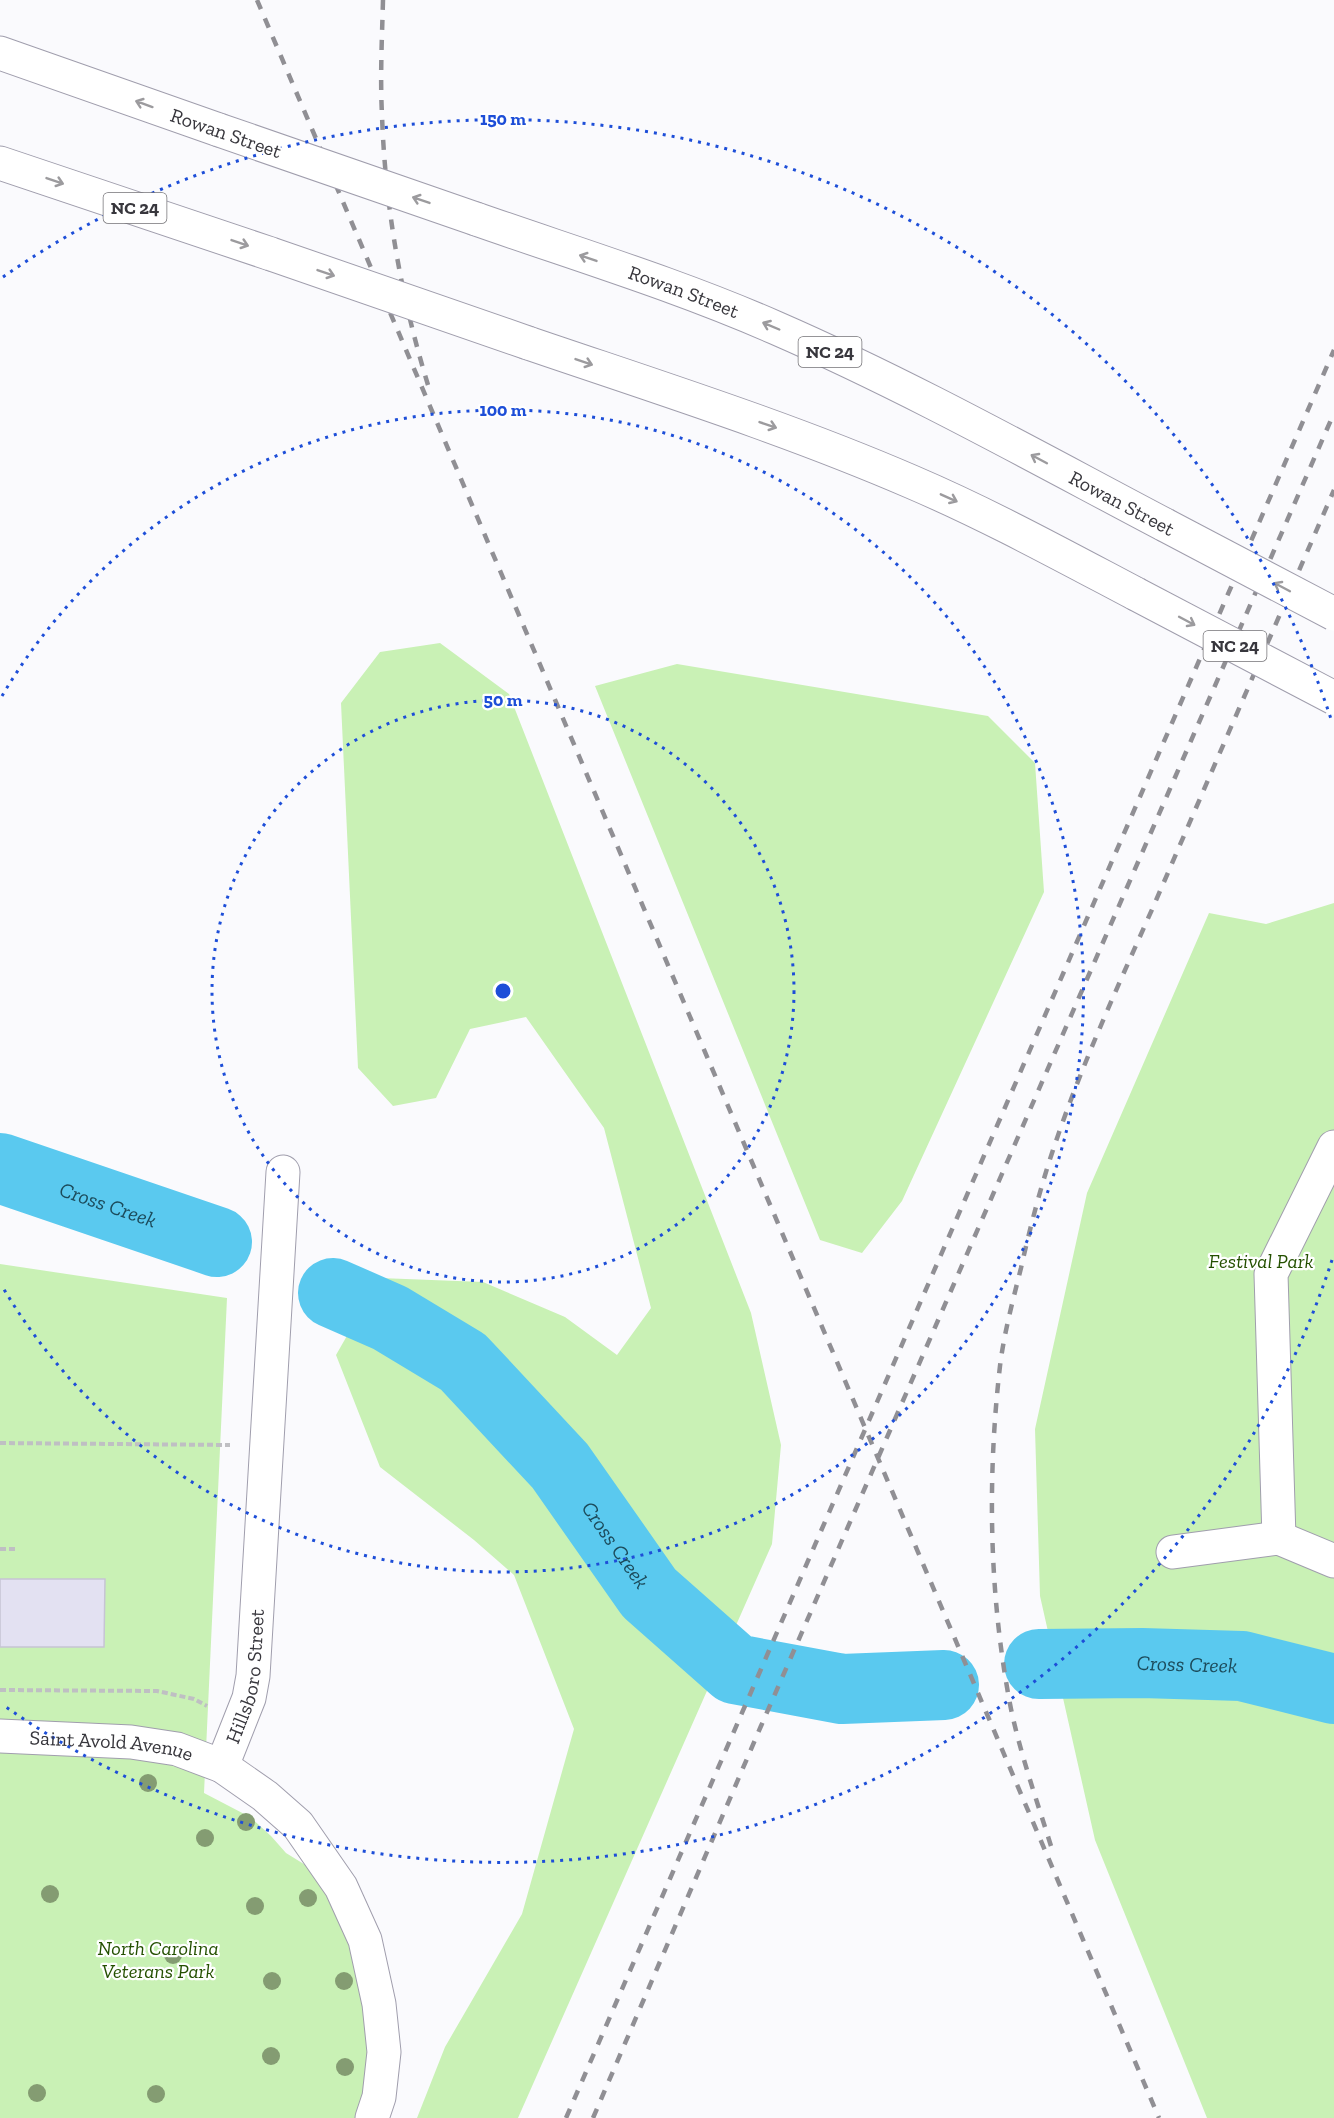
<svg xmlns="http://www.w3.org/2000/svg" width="1334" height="2118" font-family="'Zilla Slab',serif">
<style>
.green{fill:#c9f1b5}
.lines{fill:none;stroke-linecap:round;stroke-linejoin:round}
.river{stroke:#5ac9ef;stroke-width:70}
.building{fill:#e3e1f2;stroke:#c6c4d4;stroke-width:1.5}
.minor-casing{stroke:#a09ead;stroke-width:35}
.major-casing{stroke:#a09ead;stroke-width:35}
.path{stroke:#bfbfc3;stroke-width:4;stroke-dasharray:6 3;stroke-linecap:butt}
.minor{stroke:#fff;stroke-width:33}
.major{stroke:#fff;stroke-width:33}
.rail{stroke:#908f94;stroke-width:4.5;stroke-dasharray:10 10;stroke-linecap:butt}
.major-bridge-casing{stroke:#a09ead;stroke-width:35;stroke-linecap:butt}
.major-bridge{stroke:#fff;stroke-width:33}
.tree{fill:#849c72}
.oneway{stroke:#9c9b9e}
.ring{fill:none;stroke:#1d4ed8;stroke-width:3;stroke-dasharray:3 6}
.labels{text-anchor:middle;stroke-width:4.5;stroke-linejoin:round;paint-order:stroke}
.shield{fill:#fff;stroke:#747377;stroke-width:1.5}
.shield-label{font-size:18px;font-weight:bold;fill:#38373d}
.street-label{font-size:20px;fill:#38373d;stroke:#fff}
.park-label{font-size:20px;font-style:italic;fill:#245000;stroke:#fff}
.water-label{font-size:21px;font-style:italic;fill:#1c4b5b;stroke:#fff}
.centre{fill:#1d4ed8;stroke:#fff;stroke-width:3}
.ring-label{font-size:18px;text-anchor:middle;font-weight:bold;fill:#1d4ed8;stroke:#fff;stroke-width:4.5;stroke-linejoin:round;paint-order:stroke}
</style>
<rect width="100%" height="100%" fill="#fafafd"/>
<path class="green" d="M440,643L509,694L751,1313L781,1445L772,1544L518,2118H417L445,2047L522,1914L574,1729L514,1575L474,1540L380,1467L336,1355L380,1278L483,1282L565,1317L617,1355L651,1308L604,1128L526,1017L470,1029L436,1098L393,1106L358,1068L341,703L380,652Z
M677,664L988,716L1035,763L1044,892L902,1201L862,1253L820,1240L595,686Z
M1334,903V2118H1207L1095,1840L1040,1596L1035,1429L1087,1193L1209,913L1266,924Z
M0,1264L227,1298L204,1793L250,1817L271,1836L286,1853L341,1887L379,2004L367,2118H0Z"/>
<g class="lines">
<g class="river">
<path id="s1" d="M0,1168L217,1242"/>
<path id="s2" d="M333,1293L390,1318L463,1362L560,1466L649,1593L735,1669L842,1689L944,1685"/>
<path id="s3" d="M1039,1664L1142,1663L1242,1666L1334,1689"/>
</g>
</g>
<path class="building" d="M0,1579H105L104,1647H0Z"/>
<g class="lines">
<g class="minor-casing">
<g id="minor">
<path d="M1279,1538L1271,1274L1334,1147"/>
<path d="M1173,1552L1279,1538L1334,1561"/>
<path id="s4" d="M0,1736L131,1742L177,1749L222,1766L265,1796L298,1825L341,1887L365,1940L379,2004L384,2052L379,2097L372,2118"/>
<path id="s5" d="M222,1766L249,1698L253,1676L283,1172"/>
</g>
</g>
<g class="major-casing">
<g id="major">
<path d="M0,53L219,130"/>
<path d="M0,163L271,254"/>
<path id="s6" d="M476,219C576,254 678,285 776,328C909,386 1036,457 1165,525"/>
<path d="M528,343C657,387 787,428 912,482C989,515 1062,555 1136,594"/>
</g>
</g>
<path class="path" d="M0,1443L230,1445
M0,1549H16
M0,1690L157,1691L194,1699L207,1706"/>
<use href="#minor" class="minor"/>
<use href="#major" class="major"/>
<path class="rail" d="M257,0L1159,2118
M383,0C382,38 380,77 382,115C385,206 401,297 428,385
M1051,1846C1037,1801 1021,1756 1011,1709C989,1597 987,1479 1000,1366C1004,1333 1013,1300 1021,1268C1030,1228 1040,1189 1053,1150C1081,1066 1118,986 1154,905C1214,766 1274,628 1334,490
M566,2118L1334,350
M593,2118L761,1726L1334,413"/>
<g class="major-bridge-casing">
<path id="major-bridge" d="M219,130L476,219
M271,254L528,343
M1165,525L1334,614
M1136,594L1334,698"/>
</g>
<use href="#major-bridge" class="major-bridge"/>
</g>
<g class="tree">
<circle cx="148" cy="1783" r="9"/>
<circle cx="246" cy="1822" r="9"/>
<circle cx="205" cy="1838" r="9"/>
<circle cx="50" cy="1894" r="9"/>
<circle cx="308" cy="1898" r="9"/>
<circle cx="255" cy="1906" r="9"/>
<circle cx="173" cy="1955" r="9"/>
<circle cx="272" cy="1981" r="9"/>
<circle cx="344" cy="1981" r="9"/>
<circle cx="271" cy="2056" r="9"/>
<circle cx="345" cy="2067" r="9"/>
<circle cx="37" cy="2093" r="9"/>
<circle cx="156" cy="2094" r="9"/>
</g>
<defs><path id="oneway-shaft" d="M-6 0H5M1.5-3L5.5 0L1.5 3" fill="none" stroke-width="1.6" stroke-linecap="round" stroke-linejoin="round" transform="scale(1.5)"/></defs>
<g class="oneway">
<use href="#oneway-shaft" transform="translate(144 104) rotate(-160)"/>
<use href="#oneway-shaft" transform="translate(55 181) rotate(19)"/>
<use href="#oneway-shaft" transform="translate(421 200) rotate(-161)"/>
<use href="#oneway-shaft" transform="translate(240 243) rotate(19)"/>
<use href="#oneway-shaft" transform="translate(588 258) rotate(-161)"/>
<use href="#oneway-shaft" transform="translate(326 273) rotate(19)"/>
<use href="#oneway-shaft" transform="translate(771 326) rotate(-157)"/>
<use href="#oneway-shaft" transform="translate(584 362) rotate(19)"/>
<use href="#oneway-shaft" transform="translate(768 425) rotate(19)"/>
<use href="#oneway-shaft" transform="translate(1039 459) rotate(-152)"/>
<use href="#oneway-shaft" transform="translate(949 498) rotate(24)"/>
<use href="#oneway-shaft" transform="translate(1282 587) rotate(-152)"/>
<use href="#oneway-shaft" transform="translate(1187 621) rotate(28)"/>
</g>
<g class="ring">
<circle cx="503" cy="991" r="291"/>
<path d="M2 696A581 581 0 1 1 2 1286"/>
<path d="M1332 1260A872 872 0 0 1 3 1705M3 277A872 872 0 0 1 1332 722"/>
</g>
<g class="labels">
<g class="shield">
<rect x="103.5" y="193" width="63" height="30" rx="4.5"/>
<rect x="798.5" y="337" width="63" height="30" rx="4.5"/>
<rect x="1203.5" y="631" width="63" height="30" rx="4.5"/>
</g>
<g class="shield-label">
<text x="135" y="214">NC 24</text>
<text x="830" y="358">NC 24</text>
<text x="1235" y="652">NC 24</text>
</g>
<g class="street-label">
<text transform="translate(226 133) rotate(19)" y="7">Rowan Street</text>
<text dy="7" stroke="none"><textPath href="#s6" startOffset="220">Rowan Street</textPath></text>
<text transform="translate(1122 503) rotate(28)" y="7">Rowan Street</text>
<text dy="7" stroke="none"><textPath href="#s5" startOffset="94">Hillsboro Street</textPath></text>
<text dy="7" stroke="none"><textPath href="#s4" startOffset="112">Saint Avold Avenue</textPath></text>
</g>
<g class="park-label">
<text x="1261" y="1268">Festival Park</text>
<text x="158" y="1955">North Carolina<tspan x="158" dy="23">Veterans Park</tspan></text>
</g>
<g class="water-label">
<text dy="7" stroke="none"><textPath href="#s1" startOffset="114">Cross Creek</textPath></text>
<text dy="7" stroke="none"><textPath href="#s2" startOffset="386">Cross Creek</textPath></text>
<text dy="7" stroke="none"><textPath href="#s3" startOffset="148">Cross Creek</textPath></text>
</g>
</g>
<circle cx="503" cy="991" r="9" class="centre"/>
<g class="ring-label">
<text x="503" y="125">150 m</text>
<text x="503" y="416">100 m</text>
<text x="503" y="706">50 m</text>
</g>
</svg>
